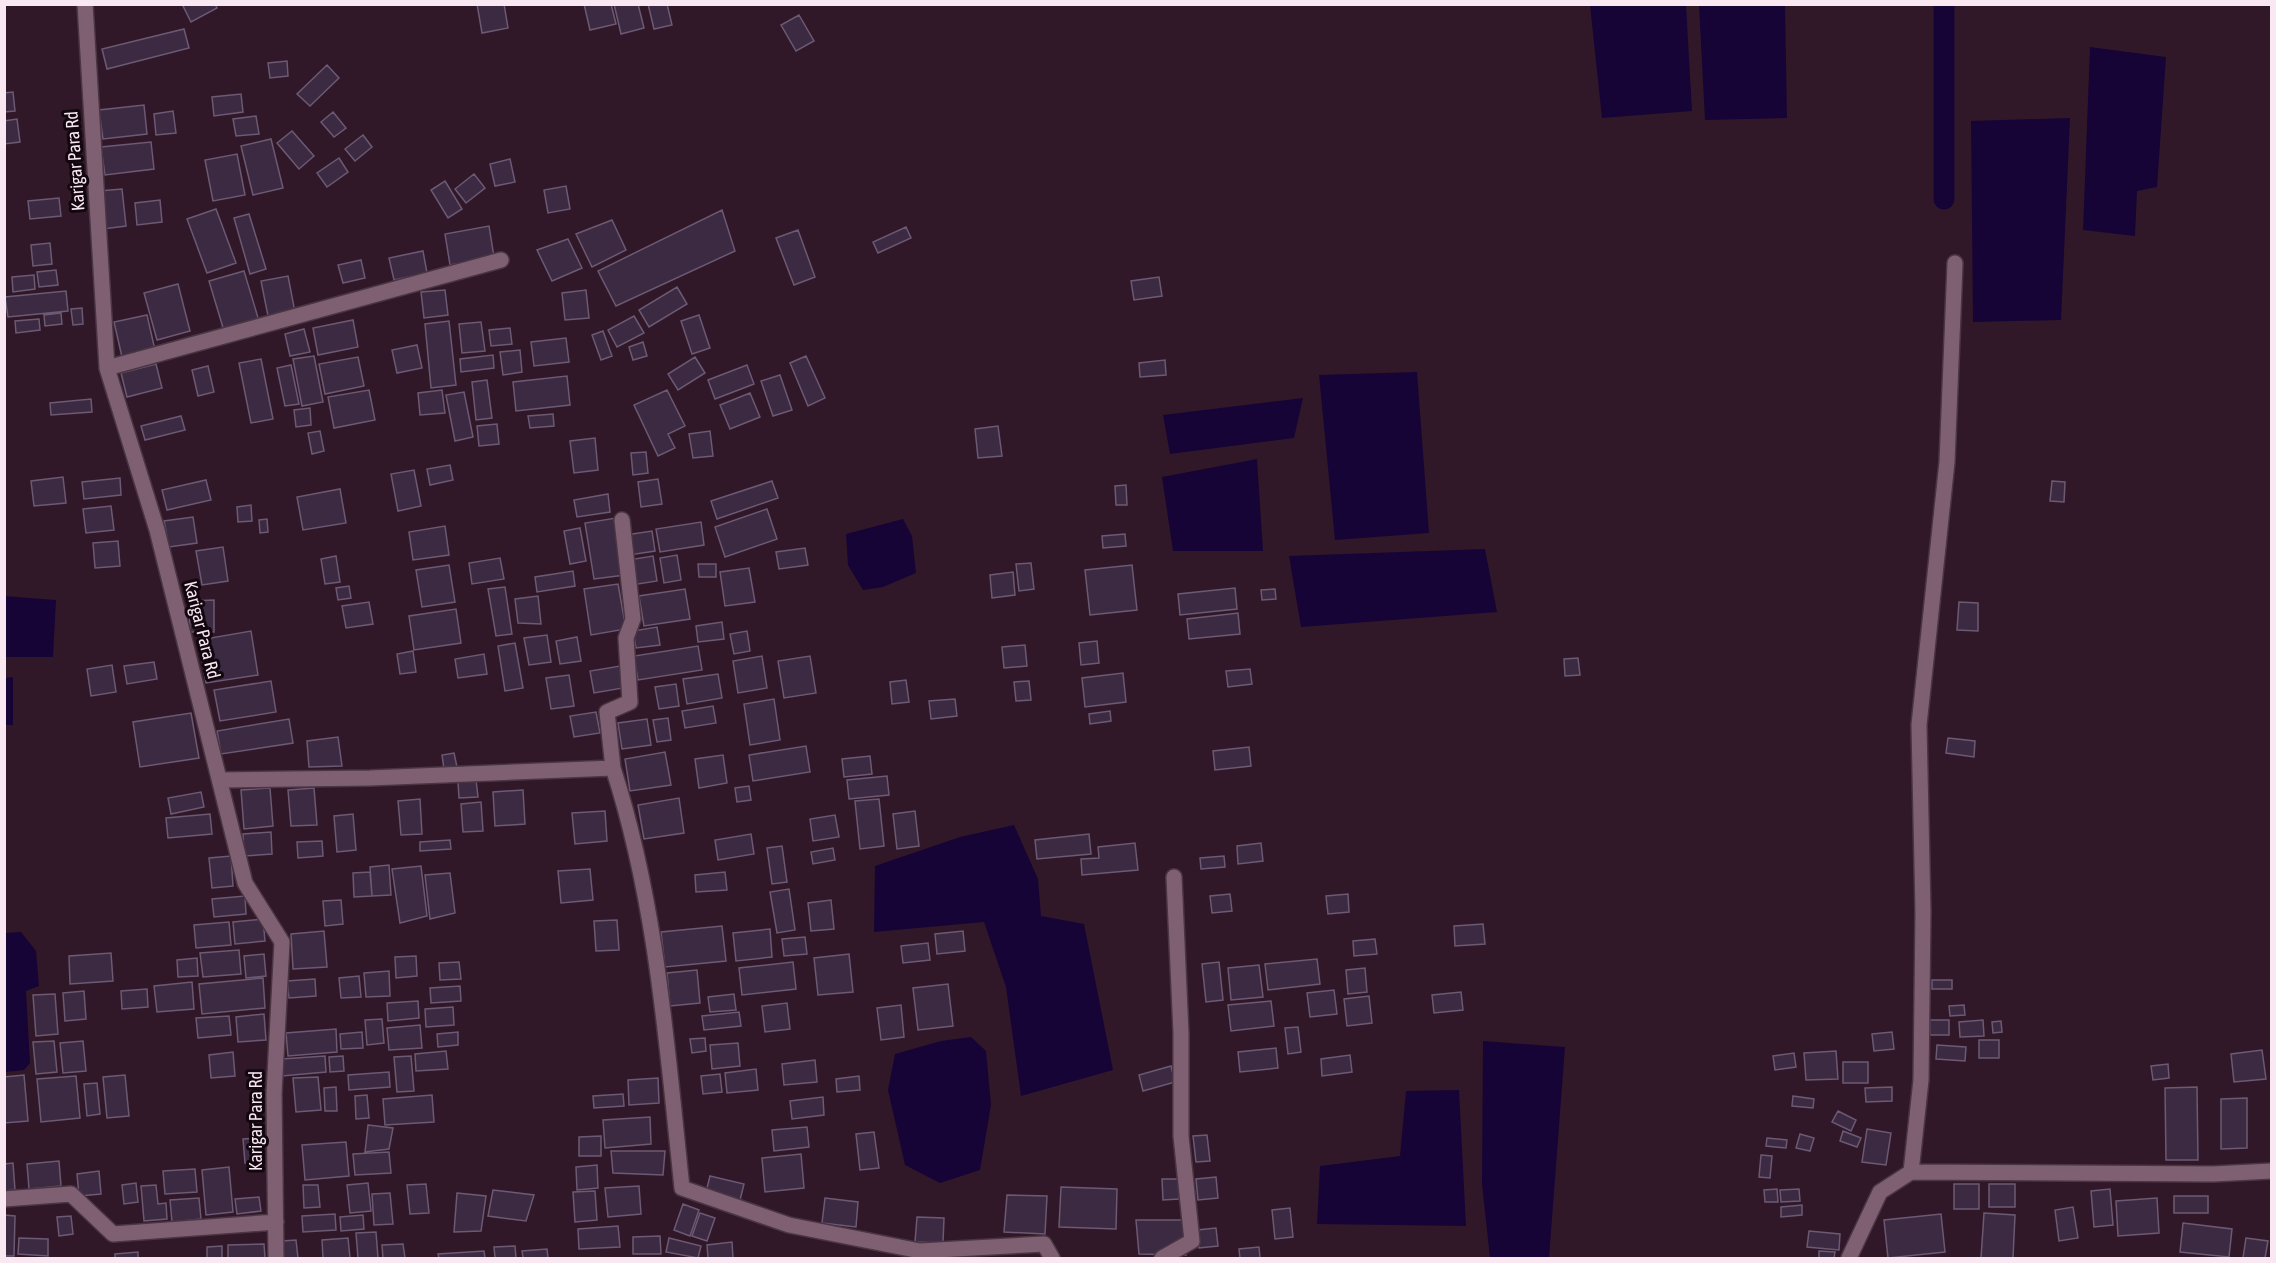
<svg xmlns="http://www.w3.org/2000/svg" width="2276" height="1263" font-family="'Asap Condensed',sans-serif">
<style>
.water{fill:#160436}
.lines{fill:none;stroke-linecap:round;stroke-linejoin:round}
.canal{stroke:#160436;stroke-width:21}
.building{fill:#3c2a42;stroke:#6c5973;stroke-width:1.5}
.minor-casing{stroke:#4a3542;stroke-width:18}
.minor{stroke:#7f6073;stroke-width:15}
.labels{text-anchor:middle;stroke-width:6;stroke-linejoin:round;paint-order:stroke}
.street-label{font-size:18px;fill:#f9e7f1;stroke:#12070e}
</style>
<rect width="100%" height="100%" fill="#311828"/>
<path class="water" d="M1590,5H1686L1692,111L1602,118Z
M1699,5H1785L1787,118L1705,120Z
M2090,47L2166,57L2157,187L2137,191L2135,236L2083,230Z
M2070,118L2061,320L1973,322L1971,121Z
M1417,372L1429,533L1335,540L1319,375Z
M1303,398L1294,438L1170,454L1163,415Z
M1257,459L1263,551H1173L1162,477Z
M903,519L912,536L916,573L883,587L863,590L848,565L846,534Z
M1485,549L1497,612L1301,627L1289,556Z
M4,596L56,600L53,657H5Z
M13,677V725H5V678Z
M1014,825L1038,879L1041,916L1084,924L1113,1070L1021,1096L1006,987L984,922L874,932L875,866L960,837Z
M21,932L36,951L39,986L26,991L30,1063L24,1070L5,1072V933Z
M971,1037L986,1051L991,1105L980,1170L940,1183L905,1165L888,1090L895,1054L941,1041Z
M1483,1041L1565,1047L1549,1258H1490L1482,1184Z
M1459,1090L1466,1226L1317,1224L1320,1166L1400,1156L1406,1091Z"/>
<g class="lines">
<path class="canal" d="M1944,4V199"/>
</g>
<path class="building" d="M182,4H215L217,8L191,22Z
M477,4H504L508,28L482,33Z
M584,4H611L616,24L590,30Z
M614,4H638L644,28L621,34Z
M648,4H667L672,25L654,29Z
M799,15L814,41L796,51L781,25Z
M184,29L189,48L107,69L102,49Z
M287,61L288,76L270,78L268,63Z
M327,65L339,78L310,106L297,94Z
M13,92L15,111L4,112V93Z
M241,94L243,112L214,116L212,97Z
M144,105L147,134L103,139L99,110Z
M173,111L176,133L156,135L154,114Z
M333,112L346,128L334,137L321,122Z
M256,116L259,134L236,136L233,119Z
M17,119L20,142L4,144V121Z
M292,131L314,156L299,169L277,143Z
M363,135L372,147L355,161L345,149Z
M271,139L283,188L253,195L241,146Z
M151,142L154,169L105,175L101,147Z
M237,154L245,195L213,201L205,160Z
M339,158L348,172L327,187L317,173Z
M510,159L515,182L495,186L490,164Z
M474,174L485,188L466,203L455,189Z
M445,181L462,209L448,218L431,190Z
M566,186L570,209L548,213L544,190Z
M122,189L126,226L103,229L99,191Z
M59,198L61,216L30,219L28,201Z
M160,200L162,222L137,225L135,203Z
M216,209L236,263L207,273L187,219Z
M722,210L735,251L616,306L598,271Z
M249,214L266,269L250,274L234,218Z
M612,220L626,250L592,267L576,234Z
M489,226L494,257L450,265L445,234Z
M906,227L911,238L878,253L873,242Z
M798,230L815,277L794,285L776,238Z
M568,239L582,268L552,281L537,250Z
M50,243L52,264L33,266L31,245Z
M423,251L427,273L394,280L389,258Z
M361,260L365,278L343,283L338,265Z
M56,270L58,285L39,287L37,272Z
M244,271L259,321L224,331L209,281Z
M34,275L35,289L13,292L12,277Z
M288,276L295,312L268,316L261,281Z
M1159,277L1162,296L1134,300L1131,281Z
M178,284L190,331L157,340L144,293Z
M677,287L687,304L649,327L639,310Z
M445,290L448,315L424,318L421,292Z
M586,290L589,318L565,320L562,293Z
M66,291L68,311L8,317L5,297Z
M82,308L83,324L73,325L71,309Z
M61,313L62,324L45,326L44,315Z
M147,315L155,350L122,357L114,322Z
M699,315L710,348L692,354L681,321Z
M634,316L644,333L617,347L608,330Z
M39,319L40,330L16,333L15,321Z
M353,320L358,347L318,355L313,328Z
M449,321L456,385L431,388L425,324Z
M481,322L485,351L462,353L459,324Z
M510,328L512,344L491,346L489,330Z
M304,329L310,352L290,356L285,334Z
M603,331L612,356L601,360L592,335Z
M566,338L569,362L534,366L531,342Z
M643,342L647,356L633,360L629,347Z
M417,345L422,368L397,373L392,350Z
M520,350L522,372L503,375L500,352Z
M493,355L494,368L461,372L460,359Z
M314,356L323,402L302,406L293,359Z
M806,356L825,398L808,406L790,363Z
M358,357L364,386L325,394L319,364Z
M695,357L705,373L678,390L668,374Z
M261,359L273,419L251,423L239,363Z
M1165,360L1166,375L1140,377L1139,363Z
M156,364L162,388L127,397L121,373Z
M291,365L299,404L285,406L277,368Z
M747,365L754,384L715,399L708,380Z
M208,366L214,392L198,396L192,370Z
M780,375L792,410L773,416L761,381Z
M567,376L570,405L516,411L513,382Z
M487,380L492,418L476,420L472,382Z
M369,390L375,420L334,428L328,397Z
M442,390L445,413L420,415L418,393Z
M667,390L685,426L668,434L675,448L658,456L634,405Z
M464,392L473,437L455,441L446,395Z
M750,393L760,417L730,429L720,405Z
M91,399L92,412L51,415L50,403Z
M310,408L311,425L296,427L294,410Z
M553,414L554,426L530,428L528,416Z
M181,416L185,430L145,440L141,426Z
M497,424L499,444L479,446L477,426Z
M998,426L1002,456L978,458L975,429Z
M320,431L324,451L312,454L308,433Z
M710,431L713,456L693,458L689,434Z
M595,438L598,470L574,473L570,441Z
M646,452L648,473L633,475L631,453Z
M450,465L453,480L430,485L427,469Z
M414,470L421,506L398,511L391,474Z
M63,477L66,503L34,506L31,481Z
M120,478L121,495L84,499L82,482Z
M658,479L662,504L641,507L638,482Z
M206,480L211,500L167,510L162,490Z
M772,481L778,498L717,519L711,501Z
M2052,481L2065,482L2064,502L2050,501Z
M1126,485L1127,505H1116L1115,486Z
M340,489L346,523L303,530L297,497Z
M608,494L610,512L577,517L574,500Z
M251,505L252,521L238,522L237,507Z
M111,506L114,530L86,533L83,509Z
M767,509L777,539L725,557L715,527Z
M193,517L197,543L169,547L164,521Z
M616,518L625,575L594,579L585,523Z
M267,519L268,532L260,533L259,520Z
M701,522L704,545L660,552L656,529Z
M445,526L449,555L413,560L409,532Z
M580,528L586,561L570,564L564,531Z
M652,531L655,551L629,555L626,535Z
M1125,534L1126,546L1103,548L1102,536Z
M118,541L120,566L95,568L93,543Z
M223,547L228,581L202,585L196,551Z
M805,548L808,565L779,569L776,552Z
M677,555L681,580L664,583L660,558Z
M336,556L340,582L325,584L321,559Z
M653,556L657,581L632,585L628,560Z
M500,558L504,579L472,584L469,563Z
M1031,563L1034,589L1019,591L1016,564Z
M698,564H716V577H699Z
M449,565L455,602L422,607L416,570Z
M1132,565L1137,610L1090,615L1085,570Z
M749,568L755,602L725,606L720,572Z
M573,571L575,586L537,592L535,577Z
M1013,572L1015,595L992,598L990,575Z
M618,584L626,629L591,635L584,589Z
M349,586L351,598L338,600L336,588Z
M505,587L512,634L496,636L488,589Z
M1235,588L1237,609L1180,615L1178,594Z
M685,589L690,619L644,626L639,596Z
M1275,589L1276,599L1262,600L1261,590Z
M538,596L541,624L518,623L515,599Z
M214,600V632H190L189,601Z
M369,602L373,624L346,628L342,606Z
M1959,602L1978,603V631L1957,630Z
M456,609L461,643L414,650L409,616Z
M1238,613L1240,634L1189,639L1187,619Z
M722,622L724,639L698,642L696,626Z
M657,627L660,645L636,648L633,631Z
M251,631L258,675L206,683L199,640Z
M747,631L750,651L734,654L730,634Z
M547,635L551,662L529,665L524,638Z
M577,637L581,661L560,664L556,641Z
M1097,641L1099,663L1081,665L1079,643Z
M515,643L523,688L505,691L498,646Z
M1025,645L1027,666L1004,668L1002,647Z
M698,646L702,670L638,680L634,656Z
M413,651L416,672L400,674L397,654Z
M484,654L487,674L458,678L455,659Z
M762,656L767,688L738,693L733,661Z
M810,656L816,693L784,698L778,661Z
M1578,658L1580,675L1565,676L1564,659Z
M154,662L157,679L127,684L124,666Z
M112,665L116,692L91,696L87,669Z
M620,666L623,688L594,693L590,671Z
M1250,669L1252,684L1228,687L1226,671Z
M1123,673L1126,702L1085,707L1082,678Z
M718,674L722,698L687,704L683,679Z
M569,675L574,706L551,709L546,678Z
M906,680L909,702L892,704L890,682Z
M271,681L276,712L220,721L214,690Z
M1029,681L1031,700L1016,701L1014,682Z
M676,684L679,706L659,709L655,687Z
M774,699L780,740L750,745L744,704Z
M955,699L957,716L931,719L929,701Z
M713,706L716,723L685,728L682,711Z
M1110,711L1111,721L1090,724L1089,714Z
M596,712L600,733L574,737L570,716Z
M191,713L199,758L140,767L133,722Z
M668,718L671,740L657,742L653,720Z
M289,719L293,743L221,754L217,731Z
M647,719L651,745L622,749L618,723Z
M338,737L342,766L309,767L307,741Z
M1948,738L1975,741L1974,757L1946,753Z
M806,746L810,772L753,781L749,755Z
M1249,747L1251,766L1215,770L1213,751Z
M665,752L671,785L630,791L625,759Z
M454,753L457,767L444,769L442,755Z
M723,755L727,783L699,788L695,759Z
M870,756L872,774L844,777L842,759Z
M887,776L889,795L849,799L847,780Z
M476,780L478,797L459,798L458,782Z
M749,786L751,800L737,802L735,788Z
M270,788L273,826L244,829L241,790Z
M314,788L317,825L291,826L288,790Z
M523,790L525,824L495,826L493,792Z
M201,792L204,807L171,814L168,798Z
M679,798L684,833L644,839L638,805Z
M420,799L422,834L401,835L398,801Z
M879,799L884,846L860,849L855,801Z
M481,802L483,831L463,832L461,804Z
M605,811L607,841L575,844L572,813Z
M915,811L919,846L897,849L893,814Z
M210,814L212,834L168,838L166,818Z
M353,814L356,850L337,852L334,816Z
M835,815L839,837L813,841L810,819Z
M271,832L272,854L244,856L243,834Z
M751,834L754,854L718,860L715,840Z
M1089,834L1091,854L1037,859L1035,840Z
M450,840L451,849L420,851V842Z
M322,841L323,856L298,858L297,842Z
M1135,843L1138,870L1082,875L1081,859L1099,858L1098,847Z
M1261,843L1263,861L1238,864L1237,846Z
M782,846L787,882L772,884L767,848Z
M833,848L835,860L813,864L811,852Z
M231,856L233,886L212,888L209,858Z
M1224,856L1225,867L1201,869L1200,858Z
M389,865L391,895L372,896L370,867Z
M421,866L427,916L400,923L392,869Z
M590,869L593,900L561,903L558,871Z
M370,872L372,896L354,897L353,873Z
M725,872L727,890L696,892L695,875Z
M450,873L455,913L430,919L425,875Z
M789,889L795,930L777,933L770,892Z
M1230,894L1232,911L1212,913L1210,896Z
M1348,894L1349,912L1328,914L1326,896Z
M245,896L246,914L214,917L212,899Z
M341,900L343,924L325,926L323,901Z
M831,900L834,929L811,931L808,903Z
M263,919L265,941L235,944L233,922Z
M617,920L619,950L596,951L594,921Z
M229,922L231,945L196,948L194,925Z
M1483,924L1485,944L1455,946L1454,926Z
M722,926L726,961L665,967L661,932Z
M770,929L772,957L736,961L733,933Z
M324,931L327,967L293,969L291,934Z
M963,931L965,951L937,954L935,934Z
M805,937L807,954L784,956L782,939Z
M1375,939L1377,954L1354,956L1353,941Z
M928,943L930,960L903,963L901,946Z
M239,950L241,974L203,977L200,953Z
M111,953L113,981L70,984L69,956Z
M264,954L266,976L246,978L244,956Z
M849,954L853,992L818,995L814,958Z
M416,956L417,976L396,978L395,957Z
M197,958L198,976L178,977L177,960Z
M1317,959L1320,984L1268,990L1265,964Z
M459,962L461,979L440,980L439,963Z
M793,962L796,989L742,995L739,968Z
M1219,962L1223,1000L1206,1002L1202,964Z
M1259,965L1263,997L1231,1000L1228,968Z
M1365,968L1367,992L1348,994L1346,970Z
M697,970L700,1003L670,1006L667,973Z
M389,971L390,996L366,997L364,973Z
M359,976L361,997L341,998L339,978Z
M263,978L265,1008L202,1014L199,984Z
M315,979L316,996L289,998L287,981Z
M1932,980H1952V989H1932Z
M192,982L194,1009L157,1012L154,986Z
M948,984L953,1026L918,1030L913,988Z
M460,986L461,1001L431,1003L430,988Z
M147,989L148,1007L122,1009L121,991Z
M1334,990L1337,1014L1310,1017L1307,993Z
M84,991L86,1019L65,1021L63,993Z
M1461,992L1463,1010L1434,1013L1432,995Z
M55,994L58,1034L36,1036L33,995Z
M734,994L736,1010L710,1012L708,997Z
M1369,996L1372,1023L1347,1026L1344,999Z
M418,1001L419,1018L388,1021L387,1003Z
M1271,1001L1274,1026L1231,1031L1228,1005Z
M787,1003L790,1029L765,1032L762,1006Z
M901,1005L904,1037L881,1040L877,1008Z
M1964,1005L1965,1015L1950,1016L1949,1006Z
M453,1007L454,1025L426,1027L425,1009Z
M739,1012L741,1026L704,1030L702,1016Z
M264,1014L266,1040L238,1042L236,1017Z
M229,1016L231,1035L198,1038L196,1018Z
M382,1019L384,1043L367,1045L365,1020Z
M1930,1020H1949V1035H1930Z
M1983,1020L1984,1036L1960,1037L1959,1022Z
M2001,1021L2002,1032L1993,1033L1992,1022Z
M420,1025L422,1048L389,1050L387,1028Z
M1298,1027L1301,1052L1288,1054L1285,1028Z
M336,1029L337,1052L288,1056L286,1033Z
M362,1032L363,1048L341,1049L340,1034Z
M458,1032V1045L438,1047L437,1034Z
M1892,1032L1894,1049L1874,1051L1872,1034Z
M705,1038L706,1051L692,1053L690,1039Z
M1979,1040H1999V1058H1979Z
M54,1041L57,1072L36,1074L33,1042Z
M83,1041L86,1071L63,1073L60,1043Z
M738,1043L740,1066L712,1069L710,1045Z
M1937,1045L1966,1047L1965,1061L1936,1059Z
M1276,1048L1278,1068L1240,1072L1238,1052Z
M2262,1050L2266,1079L2234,1082L2231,1054Z
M446,1051L448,1069L416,1071L415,1054Z
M1836,1051L1838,1079L1806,1080L1804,1053Z
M233,1052L235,1076L211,1078L209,1055Z
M1794,1053L1796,1067L1775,1070L1773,1056Z
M1350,1055L1352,1072L1322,1076L1321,1059Z
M325,1056L326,1072L282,1076L281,1059Z
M343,1056L344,1071L330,1072L329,1057Z
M411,1056L414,1091L397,1092L394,1057Z
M815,1060L817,1082L784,1085L782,1064Z
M1843,1062H1868V1083H1843Z
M2168,1064L2169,1078L2153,1080L2151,1066Z
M1171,1066L1175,1082L1143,1091L1139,1075Z
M756,1069L758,1090L727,1093L725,1073Z
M389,1072L390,1087L349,1090L348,1075Z
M720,1074L722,1092L703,1094L701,1076Z
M24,1075L28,1121L4,1123V1077Z
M125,1075L129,1116L107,1118L103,1077Z
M76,1076L80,1118L41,1122L37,1079Z
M859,1076L860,1090L837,1092L836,1079Z
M318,1077L321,1110L296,1112L293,1078Z
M658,1078L659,1103L629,1105L628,1080Z
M97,1083L100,1114L87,1116L84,1084Z
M336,1087L337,1111H325L324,1088Z
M1892,1087V1101L1866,1102L1865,1088Z
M2197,1087L2198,1160H2166L2165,1088Z
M623,1094L624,1106L594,1108L593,1096Z
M367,1095L369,1118L356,1119L355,1096Z
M432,1095L434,1122L385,1125L383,1099Z
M1793,1096L1814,1099L1813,1108L1792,1106Z
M823,1097L824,1115L792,1119L790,1101Z
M2247,1098V1148L2221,1149V1099Z
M1838,1111L1856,1120L1851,1131L1832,1122Z
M650,1117L651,1144L605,1148L603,1120Z
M368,1125L393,1128L389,1149L365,1152Z
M807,1127L809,1147L774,1151L772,1130Z
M1867,1129L1891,1133L1886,1165L1862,1162Z
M1843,1131L1861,1138L1857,1147L1840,1141Z
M874,1132L879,1168L860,1170L856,1134Z
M1800,1134L1814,1138L1810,1151L1796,1148Z
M1207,1135L1210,1161L1196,1162L1193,1136Z
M601,1136V1156H579V1137Z
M259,1138L261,1162L245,1163L243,1139Z
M1767,1138L1787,1140L1786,1148L1766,1146Z
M346,1142L349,1176L305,1180L302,1145Z
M611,1151H665L663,1175L613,1173Z
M389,1152L391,1173L355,1175L353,1154Z
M801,1154L804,1188L765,1192L762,1158Z
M1761,1155L1772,1156L1770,1178L1759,1177Z
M59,1161L61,1186L29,1189L27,1164Z
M13,1163L15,1190L4,1191V1164Z
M597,1165L598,1188L577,1190L576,1167Z
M229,1167L233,1212L206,1215L202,1170Z
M195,1169L197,1192L165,1194L163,1171Z
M99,1171L101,1194L79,1196L77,1174Z
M710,1176L744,1184L740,1200L706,1192Z
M1216,1177L1218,1198L1198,1200L1196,1179Z
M1162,1179H1178L1179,1199L1163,1200Z
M136,1183L138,1202L124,1204L122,1185Z
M368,1183L371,1211L350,1213L347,1185Z
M426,1184L429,1213L410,1214L407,1185Z
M1954,1184H1979V1209H1954Z
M1989,1184H2015V1207H1989Z
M156,1185L158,1204L166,1203L167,1219L144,1221L141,1186Z
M303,1185H318L320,1207L304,1208Z
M639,1186L641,1214L608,1217L605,1188Z
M1061,1187L1117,1189L1116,1229L1059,1227Z
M1777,1189L1778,1202H1765L1764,1190Z
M1799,1189L1800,1201L1781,1202L1780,1190Z
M2110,1189L2113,1225L2094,1227L2091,1191Z
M493,1190L534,1195L526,1221L488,1216Z
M595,1191L597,1220L575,1222L573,1192Z
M390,1193L393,1224L374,1225L372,1194Z
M457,1193L486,1196L481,1231L454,1232Z
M1007,1195L1047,1196L1045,1234L1004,1232Z
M2174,1196H2208V1213H2174Z
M259,1197L261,1211L237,1214L235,1199Z
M199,1198L201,1219L172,1222L170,1200Z
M825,1198L858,1202L856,1227L822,1223Z
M2157,1198L2159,1233L2118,1236L2116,1201Z
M683,1204L699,1210L690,1236L674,1230Z
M1802,1205V1215L1781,1217V1207Z
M2073,1207L2078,1238L2059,1241L2055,1210Z
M1290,1208L1293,1237L1275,1239L1272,1210Z
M700,1213L715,1218L707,1241L692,1236Z
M1984,1213L2015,1215L2013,1258H1981Z
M335,1214L336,1230L303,1232L302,1216Z
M1941,1214L1945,1252L1888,1258L1884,1220Z
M4,1215L15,1216L14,1256H4Z
M363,1215L364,1229L341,1231L340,1217Z
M71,1216L73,1234L59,1236L57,1217Z
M917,1217L944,1218L943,1243L915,1242Z
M1136,1220H1187L1186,1255L1139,1254Z
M2183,1223L2232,1229L2229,1257L2180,1252Z
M618,1226L620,1247L579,1249L578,1229Z
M1216,1228L1218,1246L1199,1248L1197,1230Z
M1809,1231L1840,1234L1839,1250L1807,1247Z
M376,1232L378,1258H358L356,1233Z
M660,1236L661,1254H633V1237Z
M19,1238L48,1239V1256L18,1254Z
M348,1238L350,1258H323L322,1240Z
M669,1238L701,1246L698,1258L666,1252Z
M2246,1238L2268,1241L2265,1258H2243Z
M296,1240L298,1258H284L282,1241Z
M732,1242L733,1258H708L707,1245Z
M264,1244L265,1258H228V1245Z
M403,1244L405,1258H383L382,1245Z
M222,1246V1258H207V1247Z
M515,1246L516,1258H495L494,1247Z
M1259,1247L1260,1258H1240L1239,1249Z
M547,1249L548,1258H523L522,1251Z
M484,1251L485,1258H439L438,1254Z
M1819,1251L1835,1252L1834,1258H1819Z
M138,1252V1258H115V1254Z"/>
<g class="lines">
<g class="minor-casing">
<path id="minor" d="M85,4L107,368L157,530L245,883L282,942L274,1094L276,1258
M107,368L501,260
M613,768L607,712L630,702L626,638L633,619L622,520
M220,780L370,778L613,768C657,904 667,1048 682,1188L789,1225L920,1251L1044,1244L1052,1258
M1911,1172L2213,1174L2272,1171
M4,1199L71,1194L113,1234L276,1222
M1162,1258L1192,1241L1181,1136V1033L1174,877
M1849,1258L1880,1192L1911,1172L1921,1080L1923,912L1919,725L1947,462L1955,263"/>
</g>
<use href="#minor" class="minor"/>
</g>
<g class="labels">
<g class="street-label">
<text transform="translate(75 161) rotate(-94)" y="6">Karigar Para Rd</text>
<text transform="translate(202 630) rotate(76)" y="6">Karigar Para Rd</text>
<text transform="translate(256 1121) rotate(-90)" y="6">Karigar Para Rd</text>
</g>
</g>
<rect width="2276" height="1263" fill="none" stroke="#f9e7f1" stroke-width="12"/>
</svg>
